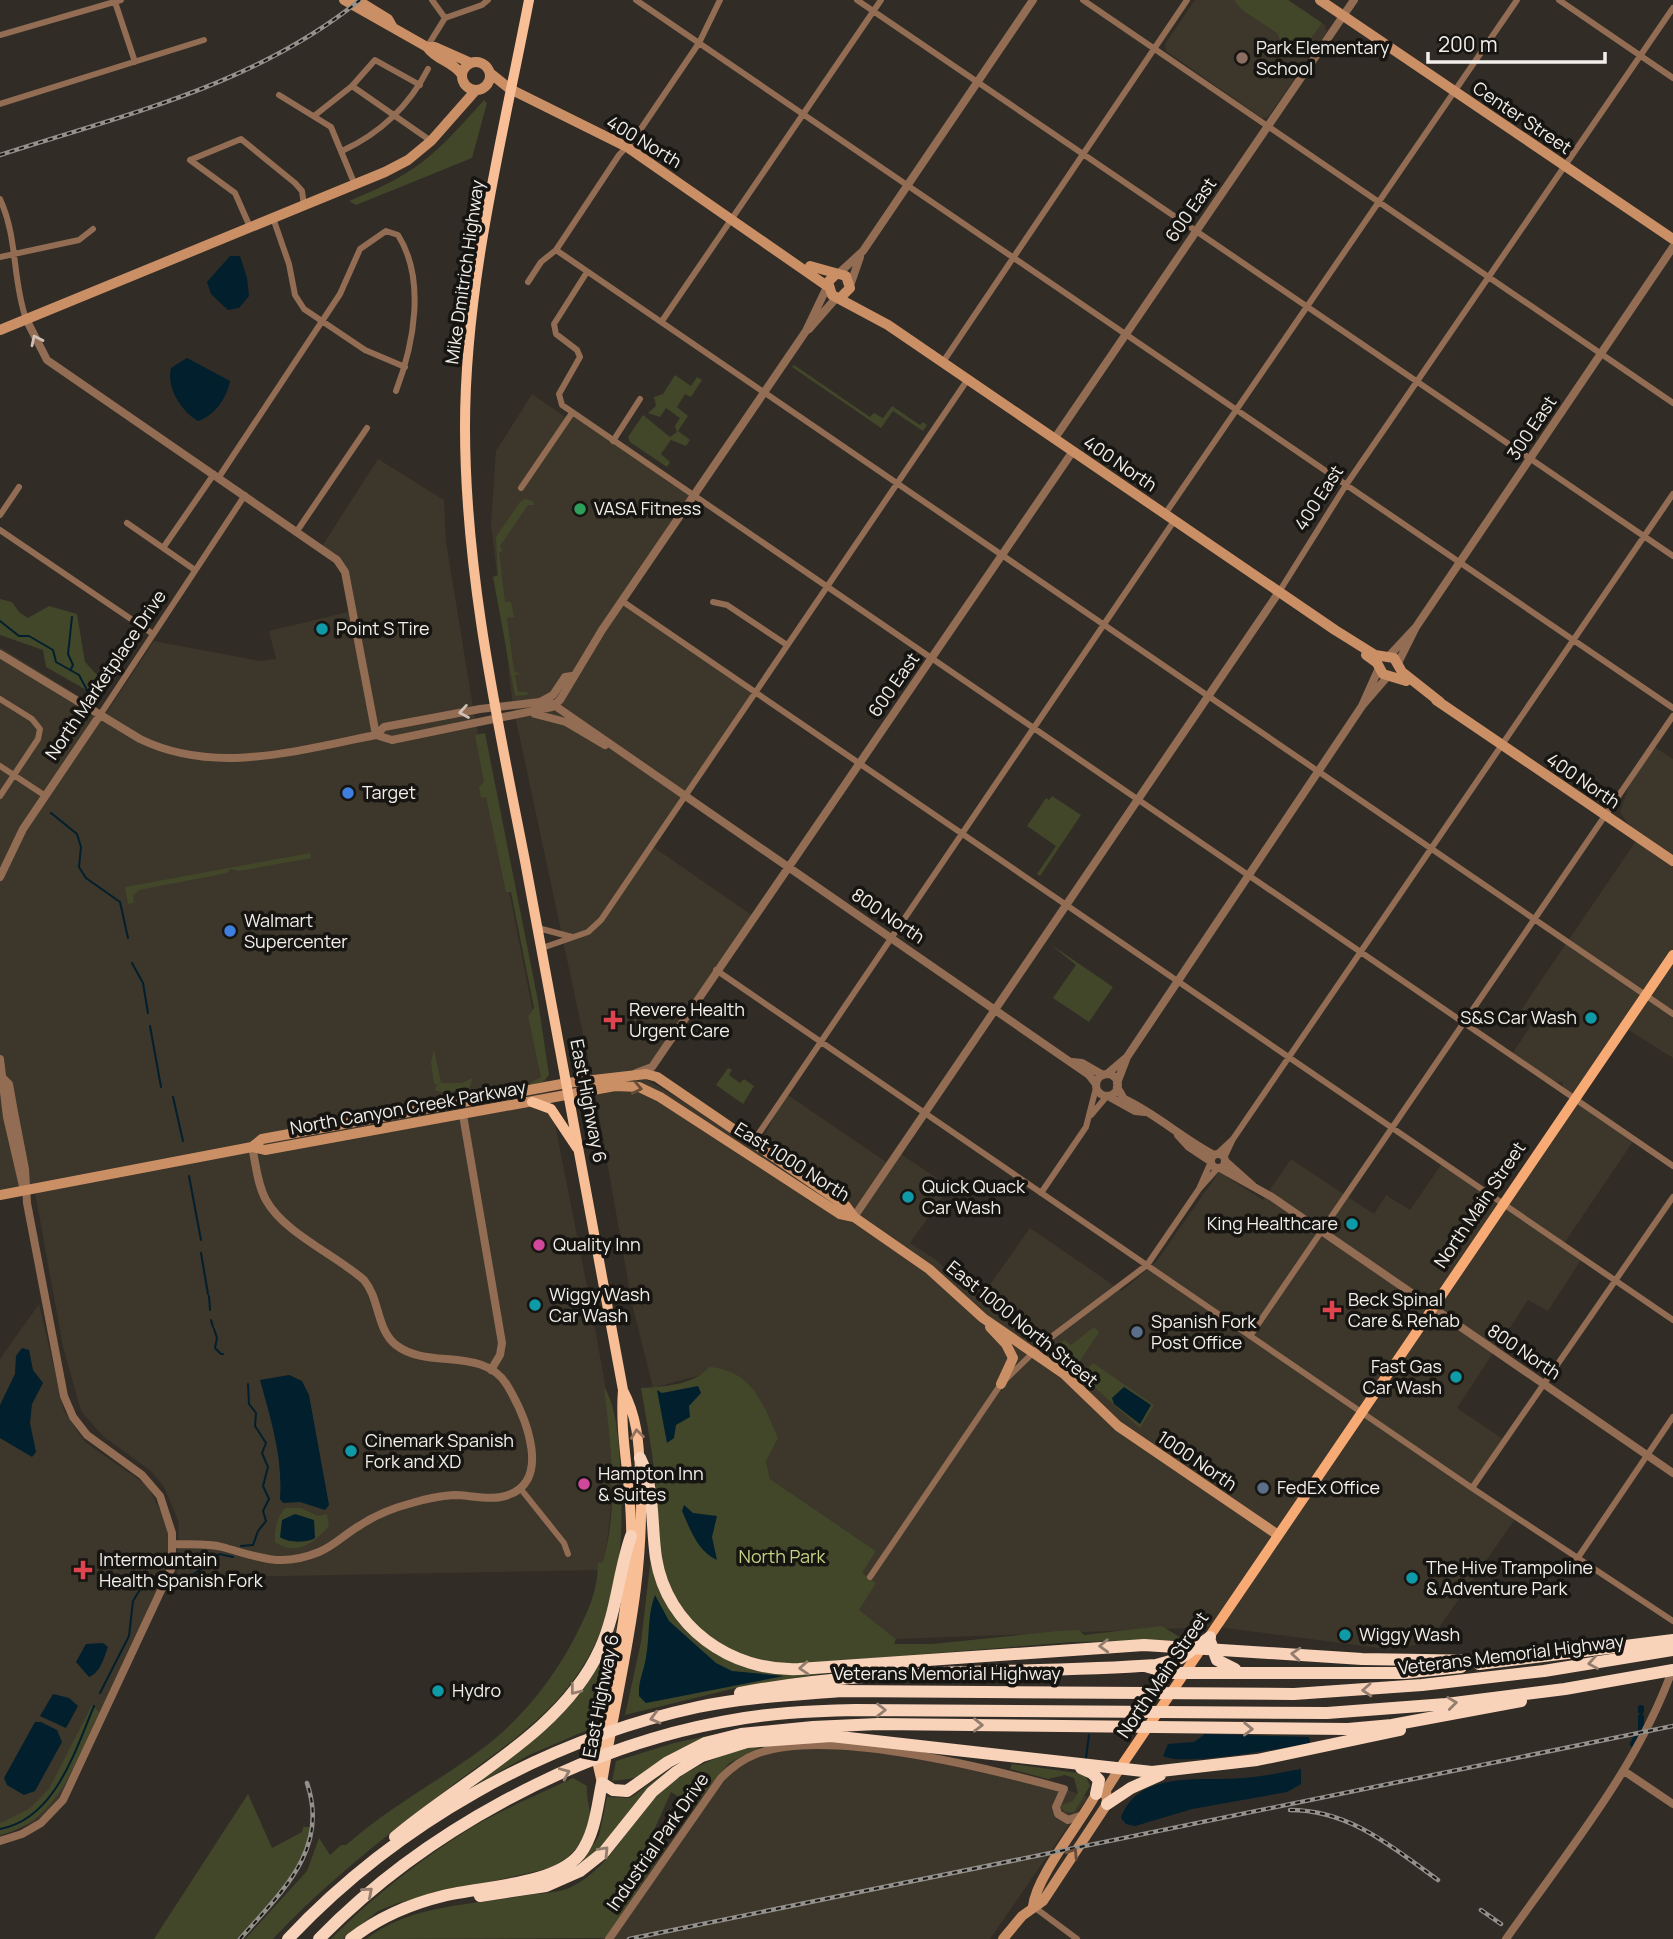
<svg xmlns="http://www.w3.org/2000/svg" width="1673" height="1939" font-family="Manrope,sans-serif">
<style>
.built{fill:#3d362a}
.green{fill:#42472a}
.water{fill:#011f2d}
.lines{fill:none;stroke-linecap:round;stroke-linejoin:round}
.stream{stroke:#011f2d;stroke-width:2}
.canal{stroke:#011f2d;stroke-width:6}
.minor{stroke:#926c53;stroke-width:6}
.tertiary{stroke:#926c53;stroke-width:8}
.secondary{stroke:#cb8f66;stroke-width:10}
.primary{stroke:#f7aa74;stroke-width:10}
.trunk{stroke:#f8be96;stroke-width:10}
.motorway{stroke:#f8d2b9;stroke-width:12}
.rail-casing{stroke:#94908c;stroke-width:4.5}
.rail{stroke:#171512;stroke-width:2;stroke-dasharray:5;stroke-linecap:butt}
.oneway{stroke:#d0c1b6}
.oneway2{stroke:#684c38}
.oneway3{stroke:#93725b}
.oneway4{stroke:#937d6e}
.education-dot{fill:#8d6e63;stroke:#171512;stroke-width:2.5}
.leisure-dot{fill:#2e9e5b;stroke:#171512;stroke-width:2.5}
.culture-dot{fill:#0f9aa8;stroke:#171512;stroke-width:2.5}
.shop-dot{fill:#3f7fe0;stroke:#171512;stroke-width:2.5}
.health-dot{fill:#e0444e;stroke:#171512;stroke-width:2.5}
.hotel-dot{fill:#d1479c;stroke:#171512;stroke-width:2.5}
.service-dot{fill:#5c6f8a;stroke:#171512;stroke-width:2.5}
.labels{text-anchor:middle;stroke-width:7;stroke-linejoin:round;paint-order:stroke}
.poi-label{font-size:18px;fill:#f2efeb;stroke:#171512;text-anchor:start}
.street-label{font-size:18px;fill:#f2efeb;stroke:#171512}
.park-label{font-size:18px;fill:#c6d383;stroke:#171512}
</style>
<rect width="100%" height="100%" fill="#312c26"/>
<path class="built" d="M1195,0H1288L1325,25L1327,32L1268,117L1262,118L1166,51L1165,44Z
M532,394L568,419L572,413L693,496L622,601L754,692L652,846L753,916L652,1067L637,1074L752,1142L755,1138L762,1141L785,1093L889,1164L898,1152L950,1187L910,1243L936,1260L979,1300L1030,1228L1122,1291L1156,1262L1219,1172L1263,1200L1291,1159L1374,1214L1386,1195L1410,1210L1443,1162L1502,1203L1574,1099L1562,1090L1563,1082H1550L1511,1055L1535,1020L1521,1010L1638,838L1620,812L1631,780L1653,746L1673,759V1058L1624,1027L1574,1098L1634,1140L1563,1245L1582,1258L1548,1311L1528,1300L1457,1408L1506,1441L1472,1488L1516,1518L1428,1643L1387,1649L1217,1627L896,1639L858,1610L875,1583L861,1573L876,1551L770,1479L766,1461L704,1374L653,1388L632,1304L593,1081L513,706L491,524L496,451Z
M378,459L444,500L446,542L474,713L594,1322L617,1452L604,1570L177,1578L179,1523L164,1487L151,1471L103,1436L81,1411L63,1347L34,1187L0,1197V647L106,713L154,641L260,661L276,659L269,631L352,611L345,572L321,548Z
M39,1304L64,1411L85,1442L148,1486L168,1527L170,1552L166,1573L62,1794L52,1808L34,1822L0,1836V1359Z
M795,1747L884,1752L1064,1789L1088,1797L990,1939H601L701,1799L721,1778L742,1761Z"/>
<path class="green" d="M1234,0H1288L1322,23L1297,58L1285,52L1277,33L1242,10Z
M484,100L487,103L472,158L356,205L349,201C418,173 435,155 484,100Z
M794,365L870,417L874,413L883,418L892,406L920,425L923,422L927,425L923,431L893,411L881,428L792,367Z
M675,375L691,386L697,377L702,380L691,397L685,394L677,407L688,416L678,431L690,440L686,446L671,440L661,454L670,462L667,467L630,442L628,437L643,415L670,437L677,432L675,426L680,418L666,408L660,417L648,413L656,406L654,397L663,394Z
M525,499L532,501L534,505H528L500,546L503,551L499,552L505,602H511L514,617L507,618L514,671L521,674L515,675L518,692H527L528,695L515,696L493,577L498,575L496,537L520,502Z
M0,599L12,602L19,612L28,618L49,606L77,614L85,662L102,680L95,695L46,667L43,650L0,635Z
M485,733L538,1001L549,1075L542,1082L527,1085L541,1077L528,1016L534,1008L511,892H506L486,797L481,798L479,787L484,782L475,735Z
M1052,796L1081,815L1040,876L1037,874L1056,846L1027,826L1046,798L1049,800Z
M310,853L311,858L239,871L230,869L227,873L139,890L133,896L134,903L128,904L125,887Z
M1050,944L1113,987L1089,1022L1053,998L1076,965Z
M434,1049L441,1083H462L473,1078L469,1089L444,1093L435,1090L437,1084H434L431,1062Z
M728,1068L732,1070L729,1075L740,1083L744,1079L754,1086L743,1104L716,1085Z
M1094,1327L1099,1332L1076,1367L1052,1350L1064,1340L1071,1345Z
M1093,1363L1154,1405L1140,1428L1084,1378L1082,1374Z
M709,1367C752,1370 763,1404 778,1438L766,1461L770,1479L876,1551L862,1573L876,1583L859,1610L896,1639L894,1644H932L1058,1631L1079,1630L1084,1635L1162,1626L1184,1640L1073,1642L786,1665C729,1661 674,1621 662,1564C656,1536 658,1507 655,1478C652,1448 646,1418 641,1388C662,1387 695,1385 709,1367Z
M604,1387C620,1411 620,1465 621,1495C624,1555 614,1621 579,1672C548,1719 498,1751 454,1784C390,1833 328,1880 273,1939H245L307,1871L319,1838L330,1855L341,1845H346C388,1808 437,1782 482,1749C522,1719 557,1675 579,1629C590,1607 598,1588 598,1563L603,1562C619,1504 611,1447 604,1387Z
M286,1508H301L318,1516L327,1514L329,1526C314,1543 296,1557 275,1542C274,1531 277,1515 286,1508Z
M651,1557C657,1574 661,1592 669,1608C675,1621 687,1631 697,1640C737,1676 784,1671 834,1672L744,1686L625,1715L641,1642Z
M617,1622L599,1725L529,1755L470,1788C531,1741 594,1700 617,1622Z
M92,1705L99,1712C75,1761 60,1821 0,1835V1823L29,1809L49,1789Z
M740,1729L635,1778L612,1781L616,1761L674,1743Z
M766,1744L729,1763L694,1807L671,1792L652,1835L666,1847L606,1938L366,1939C414,1903 472,1906 528,1895C544,1893 561,1893 575,1885C604,1869 621,1840 640,1815C673,1772 715,1754 766,1744Z
M1012,1764L1085,1774L1090,1786L1074,1812H1065L1060,1806L1073,1801L1078,1793L1074,1778L1065,1775L1048,1779L1010,1769Z
M676,1765L620,1830L580,1865L599,1836L607,1797L630,1798Z
M573,1778L587,1786C586,1796 589,1804 590,1814C591,1839 568,1862 546,1869L398,1903L378,1911L343,1939H331C370,1899 422,1858 471,1828C503,1809 539,1794 573,1778Z
M248,1794L272,1848L302,1832L303,1827H312C306,1874 267,1904 238,1939H154Z"/>
<path class="water" d="M230,256H240L247,278L249,296L239,308L228,310L211,294L207,282Z
M187,358L230,381C227,398 214,416 198,421C181,411 166,387 171,368Z
M22,1348L29,1350L33,1370L43,1383L32,1404L30,1423L36,1452L32,1457L0,1438V1405L15,1374L16,1356Z
M289,1375L302,1381L309,1395L329,1505L325,1510L300,1502L283,1503L280,1499C283,1457 271,1420 260,1380Z
M698,1386L701,1393L689,1406L690,1417L676,1425L674,1438L667,1443L657,1390L662,1393Z
M1124,1387L1151,1405L1140,1424L1114,1404L1112,1398Z
M684,1505L693,1513L717,1516L712,1537L717,1560C698,1552 690,1529 682,1511Z
M295,1514L314,1520L315,1538C308,1543 287,1543 280,1537L282,1520Z
M655,1595L669,1621L716,1663L732,1671L784,1676L646,1703L639,1696C638,1681 644,1671 646,1657C650,1636 647,1616 655,1595Z
M103,1643L108,1647C104,1658 100,1673 89,1677L76,1662L86,1644Z
M53,1694L69,1698L78,1706L66,1728L40,1716Z
M35,1722H41L57,1730L62,1742L35,1791L24,1795L7,1785L4,1778Z
M1205,1734L1309,1737L1310,1743C1285,1748 1181,1767 1163,1756L1168,1744L1194,1742Z
M1301,1769V1784L1287,1792L1192,1809L1135,1826L1126,1824L1121,1818C1138,1769 1202,1782 1242,1778C1262,1777 1282,1772 1301,1769Z"/>
<g class="lines">
<path class="stream" d="M0,621L19,636H29L53,650L56,662L79,675L88,692L100,693
M71,669L73,665L68,654L72,617
M51,813L77,834L81,847L79,867L86,878L120,902L128,938
M132,963L143,983L148,1013
M150,1026L161,1087
M173,1097L183,1141
M189,1176L201,1240
M201,1253L208,1294
M209,1296L210,1310
M211,1320L213,1327
M214,1329L217,1338L215,1348L220,1353
M221,1354H223
M241,1546L253,1545L258,1531L266,1521L263,1511L269,1499L263,1486L268,1467L262,1453L266,1443L255,1426L256,1413L249,1404L248,1384
M183,1579C195,1577 199,1567 211,1564L219,1554L233,1557
M100,1693L129,1636L133,1601L147,1578L158,1577
M1086,1758L1089,1735
M0,1829C55,1819 75,1751 94,1706"/>
<path class="canal" d="M1641,1711V1708
M1641,1717V1729
M1633,1744L1637,1736"/>
<path class="minor" d="M432,0L445,18
M636,0L1673,708
M857,0L1673,556
M1083,0L1673,403
M1559,0L1673,78
M115,2L135,62
M0,35L121,0
M427,47L445,18L482,5L488,0
M352,86L431,141
M279,95L331,127L355,185
M0,104L204,40
M314,116L352,86L375,60L420,85
M342,151C379,134 409,106 428,69
M190,160L241,139L295,183L302,191L304,206
M190,160L235,193L250,227
M0,199C18,238 12,279 26,319
M273,218L289,264L295,295L304,309L365,350L405,367
M556,250L1673,1014
M0,257L79,240L93,229
M587,272L554,324L556,334L577,350L580,357L559,394L562,405L1673,1166
M528,282L541,262L556,250L619,155L634,139L699,43L720,0
M662,321L881,0
M943,362L1187,0
M613,441L640,399
M219,477L340,294L360,249L386,231L398,235C426,279 414,344 396,391
M521,488L572,413
M1165,514L1517,0
M0,515L19,487
M127,523L195,570
M0,530L153,634
M297,531L367,428
M163,548L214,474
M1279,592L1346,485L1673,8
M622,601L1673,1320
M713,602L727,605L787,645
M0,699L32,719L40,729L38,739L0,796
M100,715L245,495
M0,766L44,795
M538,928L572,937
M542,948L588,932L601,920L968,379
M716,970L1472,1488L1673,1621
M1091,1115L1107,1096
M753,1142L1174,521
M1217,1154L1233,1139
M1224,1158L1233,1139L1673,494
M1199,1189L1210,1164
M1041,1193L1086,1127L1096,1088
M1250,1336L1673,716
M520,1488L564,1543L568,1554
M1472,1488L1673,1197
M1577,1559L1673,1417
M870,1577L1001,1384L1042,1344L1147,1265L1199,1189L1217,1169
M1034,1907L1077,1939"/>
<path class="tertiary" d="M838,274L863,251L1033,0
M851,283L860,257
M26,319L47,360L337,560L345,572L376,735
M809,329L837,297
M1055,438L1354,0
M0,654L140,739C216,776 298,750 376,735L392,740L552,707L560,700L602,630L806,331L827,287
M1388,657L1416,627
M1398,663L1416,627L1673,247
M540,702L551,703L1089,1075L1096,1084
M1362,706L1379,668
M535,714L566,722L605,745
M376,735L384,727L480,709L540,702L553,695L565,677L572,676
M0,877L23,829L100,715
M0,1059L7,1117L23,1186
M1072,1062L1082,1063L1103,1075
M636,1073L652,1067L1073,451
M1107,1074L1127,1057L1362,706L1388,676
M1096 1085a11 11 0 1 1 22 0a11 11 0 1 1-22 0Z
M1117,1083L1127,1057
M1117,1087L1124,1099C1155,1113 1183,1139 1214,1155
M1108,1096L1135,1111L1145,1112
M463,1115L502,1343L500,1355L491,1370
M1178,1135L1189,1147L1210,1161
M1211 1161a7 7 0 1 1 14 0a7 7 0 1 1-14 0Z
M1225,1161L1253,1186
M1220,1168L1272,1197L1673,1473
M854,1217L1279,592
M174,1544C189,1545 207,1543 222,1547C259,1557 280,1568 319,1552C334,1546 345,1534 359,1526C375,1515 393,1508 412,1503C425,1499 440,1496 454,1495C469,1495 486,1500 501,1497C556,1486 525,1415 507,1385C483,1346 428,1370 396,1345C376,1329 380,1299 364,1280C336,1255 284,1233 266,1200C257,1184 256,1164 252,1147
M1624,1771L1673,1804
M0,1841L22,1834L41,1823L63,1800L172,1567V1533L160,1496L142,1475L87,1435L73,1417L64,1396L27,1203L25,1169L14,1112L9,1084L3,1078
M609,1939L721,1778C731,1768 743,1759 756,1754C826,1727 991,1769 1064,1789L1056,1807L1058,1814L1068,1820L1083,1815
M1506,1939C1567,1852 1637,1769 1673,1668"/>
<path class="secondary" d="M344,0L427,47C437,61 453,61 462,75
M357,0L388,19L392,26
M1320,0L1673,239
M427,47H435L471,63
M462 76a14 14 0 1 1 28 0a14 14 0 1 1-28 0Z
M490,73L510,89L627,147L827,286
M810,266L846,276L850,288L841,297
M836,274L828,282L832,295L888,325L1335,630L1375,655L1394,658L1402,672L1440,702
M0,330L385,172L408,160L431,141L476,90
M1366,655L1377,663L1383,674L1406,681
M1436,700L1673,861
M252,1147L265,1150L615,1086L639,1087L660,1097L840,1214L854,1217
M0,1195L252,1147L262,1139L567,1083L646,1074L657,1077L846,1206L854,1217L929,1269L983,1318L1064,1374L1118,1426L1278,1535
M990,1327L1006,1344L1013,1358L1001,1384
M1033,1906C1037,1875 1080,1824 1096,1794L1102,1792
M1003,1939L1022,1916L1043,1901L1107,1804L1106,1790L1120,1768"/>
<path class="primary" d="M1120,1768L1673,955"/>
<path class="trunk" d="M529,0C502,140 465,284 465,427C465,573 497,718 525,861C558,1037 591,1213 623,1390C619,1439 633,1489 631,1539C629,1615 610,1687 597,1761L602,1783
M532,1102L551,1109L577,1148
M602,1783C619,1675 647,1584 640,1472C639,1443 637,1416 623,1390"/>
<path class="motorway" d="M640,1458C655,1488 651,1525 656,1558C667,1627 731,1672 799,1669L1144,1645L1362,1659L1486,1661
M1210,1641L1217,1660L1235,1669
M1479,1664L1673,1640
M1145,1666L1170,1673H1404L1461,1667
M740,1693C878,1666 1017,1675 1156,1665L1181,1658L1210,1637
M1081,1768L1092,1773L1099,1780L1096,1794
M1107,1804L1131,1788L1160,1775
M395,1837C463,1779 562,1733 600,1649C617,1612 618,1573 631,1536
M480,1896L546,1886L580,1871L604,1852L652,1792L676,1772L702,1756L747,1742L831,1736L1152,1772L1257,1760L1400,1730
M288,1939C396,1824 544,1740 698,1707C745,1697 793,1695 841,1691L1294,1694L1422,1685L1544,1671L1673,1650
M319,1939C422,1833 576,1749 722,1722C766,1713 810,1711 855,1710L1327,1713L1446,1704L1565,1689L1673,1670
M351,1939C378,1918 410,1904 443,1896C482,1886 554,1886 580,1854C595,1834 597,1807 602,1783L613,1790L627,1791L668,1762L705,1743L741,1734L813,1727L878,1724L1348,1729L1392,1725L1521,1701"/>
<g class="rail-casing">
<path id="rail" d="M0,155C126,114 255,85 360,0
M1290,1810C1350,1810 1392,1847 1438,1880
M1481,1910L1501,1924
M240,1939C280,1893 330,1850 307,1783
M629,1939L1673,1726"/>
</g>
<use href="#rail" class="rail"/>
</g>
<defs><path id="oneway-chevron" d="M-2-3.5L2.5 0L-2 3.5" fill="none" stroke-width="1.6" stroke-linecap="round" stroke-linejoin="round" transform="scale(1.75)"/></defs>
<g class="oneway">
<use href="#oneway-chevron" transform="translate(36 340) rotate(-116)"/>
<use href="#oneway-chevron" transform="translate(464 712) rotate(170)"/>
</g>
<g class="oneway2">
<use href="#oneway-chevron" transform="translate(637 1088) rotate(12)"/>
<use href="#oneway-chevron" transform="translate(1073 1853) rotate(-57)"/>
</g>
<use class="oneway3" href="#oneway-chevron" transform="translate(637 1434) rotate(-97)"/>
<g class="oneway4">
<use href="#oneway-chevron" transform="translate(1104 1646) rotate(178)"/>
<use href="#oneway-chevron" transform="translate(1296 1654) rotate(-176)"/>
<use href="#oneway-chevron" transform="translate(1593 1663) rotate(171)"/>
<use href="#oneway-chevron" transform="translate(804 1668) rotate(176)"/>
<use href="#oneway-chevron" transform="translate(575 1690) rotate(128)"/>
<use href="#oneway-chevron" transform="translate(1367 1690) rotate(177)"/>
<use href="#oneway-chevron" transform="translate(1452 1703) rotate(-7)"/>
<use href="#oneway-chevron" transform="translate(881 1710)"/>
<use href="#oneway-chevron" transform="translate(655 1718) rotate(165)"/>
<use href="#oneway-chevron" transform="translate(978 1725) rotate(1)"/>
<use href="#oneway-chevron" transform="translate(1248 1729) rotate(1)"/>
<use href="#oneway-chevron" transform="translate(565 1773) rotate(-23)"/>
<use href="#oneway-chevron" transform="translate(604 1851) rotate(-46)"/>
<use href="#oneway-chevron" transform="translate(368 1892) rotate(-41)"/>
</g>
<circle class="education-dot" cx="1242" cy="58" r="7"/>
<circle class="leisure-dot" cx="580" cy="509" r="7"/>
<g class="culture-dot">
<circle cx="322" cy="629" r="7"/>
<circle cx="1591" cy="1018" r="7"/>
<circle cx="908" cy="1197" r="7"/>
<circle cx="1352" cy="1224" r="7"/>
<circle cx="535" cy="1305" r="7"/>
<circle cx="1456" cy="1377" r="7"/>
<circle cx="351" cy="1451" r="7"/>
<circle cx="1412" cy="1578" r="7"/>
<circle cx="1345" cy="1635" r="7"/>
<circle cx="438" cy="1691" r="7"/>
</g>
<g class="shop-dot">
<circle cx="348" cy="793" r="7"/>
<circle cx="230" cy="931" r="7"/>
</g>
<g class="health-dot">
<path d="M609.5 1009.5h7v7h7v7h-7v7h-7v-7h-7v-7h7z"/>
<path d="M1328.5 1299.5h7v7h7v7h-7v7h-7v-7h-7v-7h7z"/>
<path d="M79.5 1559.5h7v7h7v7h-7v7h-7v-7h-7v-7h7z"/>
</g>
<g class="hotel-dot">
<circle cx="539" cy="1245" r="7"/>
<circle cx="584" cy="1484" r="7"/>
</g>
<g class="service-dot">
<circle cx="1137" cy="1332" r="7"/>
<circle cx="1263" cy="1488" r="7"/>
</g>
<g class="labels">
<g class="poi-label">
<text x="1256" y="54">Park Elementary<tspan x="1256" dy="21">School</tspan></text>
<text x="594" y="515">VASA Fitness</text>
<text x="336" y="635">Point S Tire</text>
<text x="362" y="799">Target</text>
<text x="244" y="927">Walmart<tspan x="244" dy="21">Supercenter</tspan></text>
<text x="629" y="1016">Revere Health<tspan x="629" dy="21">Urgent Care</tspan></text>
<text x="1577" y="1024" text-anchor="end">S&amp;S Car Wash</text>
<text x="922" y="1193">Quick Quack<tspan x="922" dy="21">Car Wash</tspan></text>
<text x="1338" y="1230" text-anchor="end">King Healthcare</text>
<text x="553" y="1251">Quality Inn</text>
<text x="549" y="1301">Wiggy Wash<tspan x="549" dy="21">Car Wash</tspan></text>
<text x="1348" y="1306">Beck Spinal<tspan x="1348" dy="21">Care &amp; Rehab</tspan></text>
<text x="1151" y="1328">Spanish Fork<tspan x="1151" dy="21">Post Office</tspan></text>
<text x="1442" y="1373" text-anchor="end">Fast Gas<tspan x="1442" dy="21">Car Wash</tspan></text>
<text x="365" y="1447">Cinemark Spanish<tspan x="365" dy="21">Fork and XD</tspan></text>
<text x="598" y="1480">Hampton Inn<tspan x="598" dy="21">&amp; Suites</tspan></text>
<text x="1277" y="1494">FedEx Office</text>
<text x="99" y="1566">Intermountain<tspan x="99" dy="21">Health Spanish Fork</tspan></text>
<text x="1426" y="1574">The Hive Trampoline<tspan x="1426" dy="21">&amp; Adventure Park</tspan></text>
<text x="1359" y="1641">Wiggy Wash</text>
<text x="452" y="1697">Hydro</text>
</g>
<g class="street-label">
<text transform="translate(1522 118) rotate(34)" y="6">Center Street</text>
<text transform="translate(644 142) rotate(31)" y="6">400 North</text>
<text transform="translate(1191 210) rotate(-55)" y="6">600 East</text>
<text transform="translate(465 272) rotate(-82)" y="6">Mike Dmitrich Highway</text>
<text transform="translate(1532 428) rotate(-56)" y="6">300 East</text>
<text transform="translate(1120 464) rotate(34)" y="6">400 North</text>
<text transform="translate(1319 498) rotate(-57)" y="6">400 East</text>
<text transform="translate(106 675) rotate(-56)" y="6">North Marketplace Drive</text>
<text transform="translate(894 685) rotate(-55)" y="6">600 East</text>
<text transform="translate(1583 781) rotate(34)" y="6">400 North</text>
<text transform="translate(888 916) rotate(34)" y="6">800 North</text>
<text transform="translate(588 1101) rotate(79)" y="6">East Highway 6</text>
<text transform="translate(408 1108) rotate(-10)" y="6">North Canyon Creek Parkway</text>
<text transform="translate(792 1162) rotate(32)" y="6">East 1000 North</text>
<text transform="translate(1480 1205) rotate(-56)" y="6">North Main Street</text>
<text transform="translate(1022 1324) rotate(39)" y="6">East 1000 North Street</text>
<text transform="translate(1524 1352) rotate(34)" y="6">800 North</text>
<text transform="translate(1197 1461) rotate(34)" y="6">1000 North</text>
<text transform="translate(1511 1655) rotate(-7)" y="6">Veterans Memorial Highway</text>
<text x="947" y="1680">Veterans Memorial Highway</text>
<text transform="translate(1163 1675) rotate(-56)" y="6">North Main Street</text>
<text transform="translate(601 1696) rotate(-79)" y="6">East Highway 6</text>
<text transform="translate(658 1842) rotate(-55)" y="6">Industrial Park Drive</text>
</g>
<g class="park-label">
<text x="782" y="1563">North Park</text>
</g>
</g>
<path d="M1428 52v10h177v-10" fill="none" stroke="#f2efeb" stroke-width="3.5"/>
<text x="1438" y="52" font-size="21" fill="#f2efeb" stroke="#171512" stroke-width="5" paint-order="stroke">200 m</text>
</svg>
